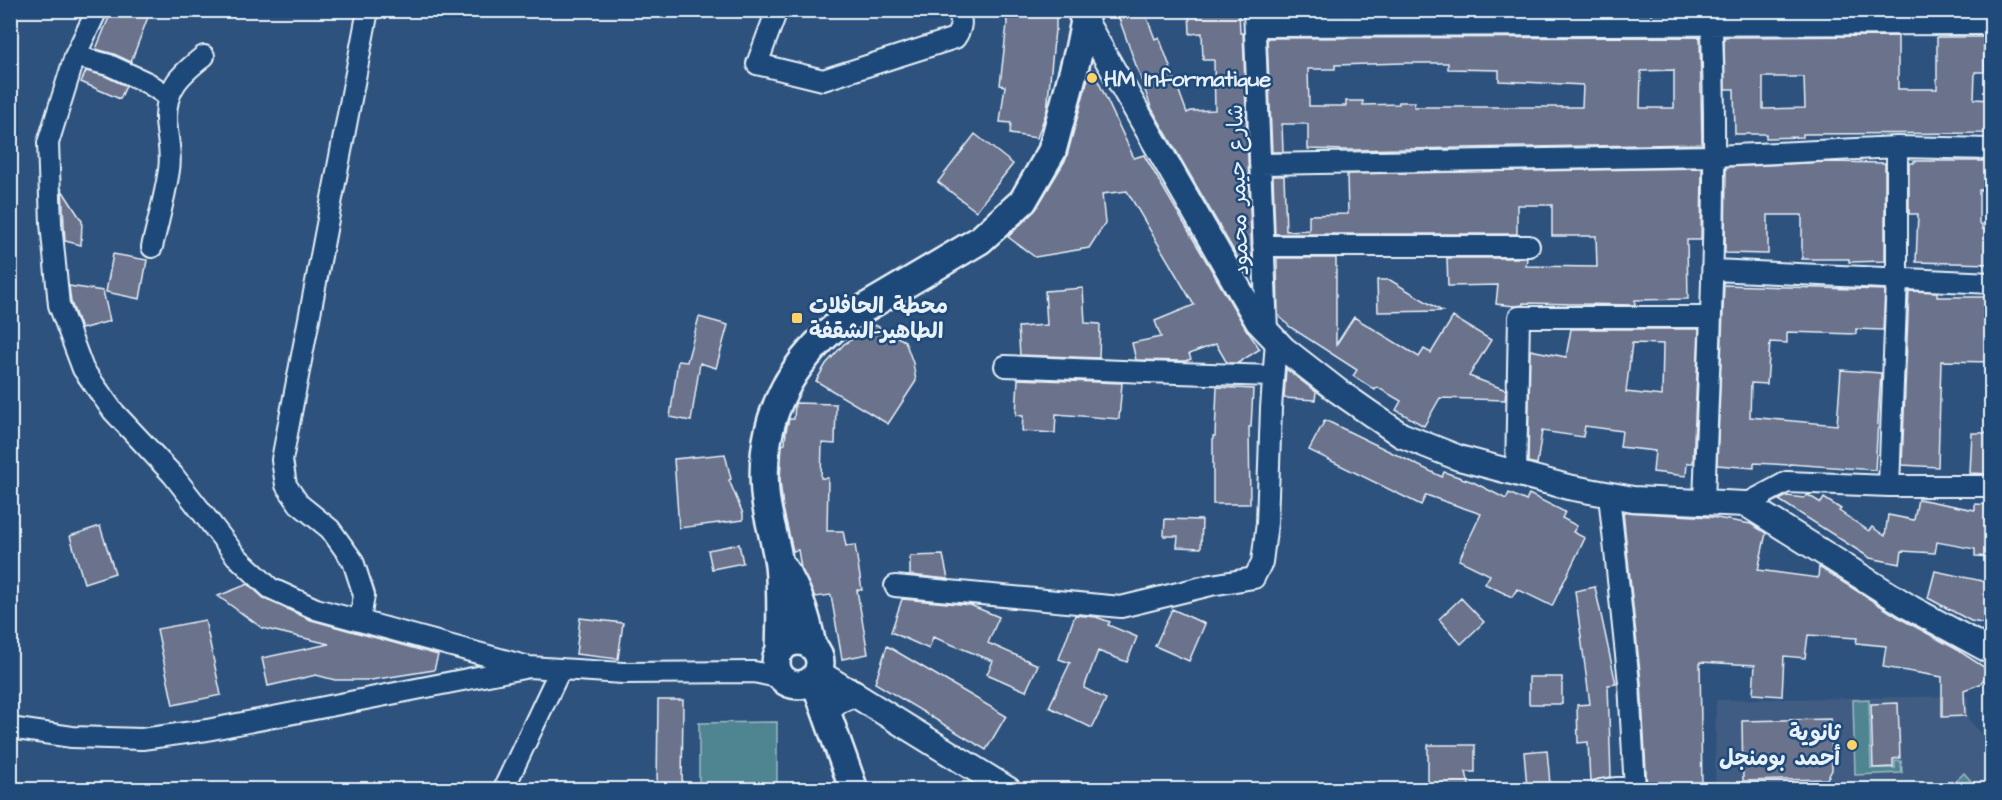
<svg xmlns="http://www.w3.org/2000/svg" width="2002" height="800" font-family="'Architects Daughter','Playpen Sans Arabic',sans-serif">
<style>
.built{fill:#405c82}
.green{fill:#508491;stroke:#9cbac4;stroke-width:1.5}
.building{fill:#6a728c;stroke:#e8f1f8;stroke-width:1.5;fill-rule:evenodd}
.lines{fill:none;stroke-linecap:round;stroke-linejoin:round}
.minor-casing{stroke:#e8f1f8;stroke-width:24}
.tertiary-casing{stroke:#e8f1f8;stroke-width:28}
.secondary-casing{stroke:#e8f1f8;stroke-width:32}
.minor{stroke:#1f4a7a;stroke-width:20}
.tertiary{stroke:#1f4a7a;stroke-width:24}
.secondary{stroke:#1f4a7a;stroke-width:27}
.poi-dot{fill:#ffd166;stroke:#1f4a7a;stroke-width:2}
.labels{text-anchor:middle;stroke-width:5;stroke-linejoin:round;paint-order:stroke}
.poi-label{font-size:22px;font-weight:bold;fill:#e8f1f8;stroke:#1f4a7a;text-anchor:start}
.street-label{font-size:22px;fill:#e8f1f8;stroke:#1f4a7a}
</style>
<rect width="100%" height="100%" fill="#2e527e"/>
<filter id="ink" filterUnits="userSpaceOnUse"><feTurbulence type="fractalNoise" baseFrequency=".0167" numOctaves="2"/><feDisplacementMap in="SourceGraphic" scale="12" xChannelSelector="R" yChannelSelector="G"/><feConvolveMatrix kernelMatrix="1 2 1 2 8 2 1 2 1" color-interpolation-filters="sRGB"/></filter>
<g filter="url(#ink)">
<path class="built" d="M1968,696V718L1991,747V773L1979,789L1715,790L1716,700Z"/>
<path class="green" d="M1869,699L1871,768H1895V761H1901L1902,773L1855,775L1853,700Z
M777,722V789H699V723Z
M1964,773L1977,788L1976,789H1948Z"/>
<path class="building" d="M112,10H133L148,17L131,62L114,54L96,49Z
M1006,10H1056V30H1055L1047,110L1037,138L1010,134L1011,123L1000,122L1005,86L1000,85L1007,24Z
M1116,10H1144L1155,39L1159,37L1187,113L1191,111L1215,110L1214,60H1203L1202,33L1190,34L1189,10H1239L1240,33H1243L1252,259L1242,265L1151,107Z
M1266,10H1355V14H1266Z
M1473,10H1665V13H1473Z
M1723,10H1898V12L1723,13Z
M1898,36V89H1937V37H1984V72H1975L1974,99L1992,100V133L1803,134V137L1766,138V134H1735L1734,89H1725L1724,37ZM1763,77H1804L1805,108L1763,109Z
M1700,37L1702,144L1347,150L1308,149V124H1282L1283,152H1272L1267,38ZM1404,63H1448V69L1499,70V81L1583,85L1582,107H1414L1415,102H1399V104L1363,105V101H1346V106H1309L1308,69H1335V65ZM1674,70V108H1640L1641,71Z
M1093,70L1134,158L1144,155L1246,329L1260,349L1238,363H1227L1216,344L1189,354L1191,359L1185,361L1136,360L1132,343L1161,337L1155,321L1194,305L1127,191L1102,194L1105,223L1089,248L1035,257L1008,237L1036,209L1066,159L1090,71Z
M86,71L105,76L126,86L120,99L81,82Z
M975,134L1013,164L976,211L938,182Z
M1914,161H1992V189L1979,190V224H1982V229H1992V264L1916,262L1918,214H1909V163H1914Z
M1828,162L1885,163V261L1849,262V259H1802V215H1768V254L1725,253L1726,167Z
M1702,168L1701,240H1687L1688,299L1635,300V305L1523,303V305L1515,306L1496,304L1498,285L1448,286L1447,258H1527L1526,266L1597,267L1596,236H1552V205H1517V234H1275L1273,176H1284L1286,231L1309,230V215L1348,214L1347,174Z
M62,190L82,221L81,245L65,241Z
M113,254L147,260L140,299L106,292Z
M1277,258H1336V345L1354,317L1419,357L1424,349L1431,353L1453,317L1491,340L1469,376L1506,390L1505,400L1440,398L1424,426L1396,410L1401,401L1377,387L1375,390L1353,376L1357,370L1290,327L1278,315Z
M1377,280H1390L1442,311L1378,312Z
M1724,285L1885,290L1883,330L1856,329V334L1787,332V343L1770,342L1767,384L1751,383L1750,417L1837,425L1841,370L1881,373L1875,470L1790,464V465L1754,463V468L1717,465Z
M69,286L103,291L110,321L81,329L71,302Z
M1083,288L1085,323L1100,324L1099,358L1020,355L1018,327L1047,325L1045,291Z
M1909,291L1937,292V297H1992V362L1941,361L1938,467L1902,465Z
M699,317L728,325L716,368L700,363L691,421L670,417L678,361L687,362Z
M875,325L905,341L913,363L916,381L888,424L816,381L826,364L844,344Z
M1571,329H1699L1693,463H1687L1686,476L1653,472L1655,451L1620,447L1622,431L1585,426L1583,437L1542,431L1537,464L1528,462L1530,350L1566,357ZM1632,343L1663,344L1662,396L1626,392Z
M1286,369L1316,392L1315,400L1284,398Z
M1018,379L1122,383L1119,419L1056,414L1055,433L1022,431L1023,416L1016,415Z
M1217,387L1253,389L1251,427H1249L1250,504H1213V436H1215Z
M795,403L836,404L835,444L822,443L821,478H828L827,531H843L846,546L855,545L862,590H857L868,654L842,659L831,595L815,597L801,568L798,550L793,551L783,508L780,480L782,445L785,444L786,431L789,419H794Z
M1325,420L1442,477L1444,472L1473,482L1506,499L1509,493L1526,501L1529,494L1565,512L1562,518L1577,526L1573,532L1585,538L1552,606L1517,589L1512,597L1485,584L1490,575L1459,560L1481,514L1426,495L1421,505L1309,450Z
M1972,433H1992V474L1970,473Z
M725,454L731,479L729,480L743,514V520L679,528L674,459Z
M1808,495L1821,503L1824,498L1841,509L1839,511L1869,531L1872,527L1885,536L1888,515L1914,520L1918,499L1975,510V504L1992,505V557L1975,556V549L1937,542L1935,553L1902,551L1900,564L1870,558L1779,500L1787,496L1804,498Z
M1623,512L1711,517L1751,524L1766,533L1758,570L1818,578L1819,567L1903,620L1956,649L1990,671L1980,684L1964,690L1965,716L1942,717V677L1883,667L1886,646L1856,643L1857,638L1808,635L1805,658L1784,656L1782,696L1753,694L1755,665L1700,662L1702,789H1647L1641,682Z
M1165,519L1202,520L1201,548L1177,547L1178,536H1164Z
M100,526L115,573L84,583L70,536Z
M739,544L743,563L712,569L708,550Z
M943,555L948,579L910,575V556Z
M1935,571L1992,583V625L1971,621L1928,598Z
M248,584L265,599L311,620L438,655L434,670L371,680H335L316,675L268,686L262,658L329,644L262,628L218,596Z
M1595,587L1616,684L1608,685L1611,777L1590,781L1588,742L1578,743L1577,705L1590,704L1575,591Z
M1461,598L1484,622L1461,644L1439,619Z
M902,599L970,605L999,617L988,643L1038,665L1026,691L987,674L993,661L933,637L929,649L891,632Z
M1172,609L1205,624L1189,661L1155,646Z
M1075,615L1096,617L1110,622L1108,625L1137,637L1127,662L1098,651L1084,688L1106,699L1092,728L1049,707L1070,663L1059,659Z
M580,618L623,623L618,659L576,654Z
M205,620L221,695L173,705L157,629Z
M887,646L1006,716L986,750L875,683Z
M1529,677H1562V704H1529Z
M658,700H683L682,789H657Z
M1898,703L1900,758L1893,759V767L1873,768L1871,704Z
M1831,719L1832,770L1827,779L1743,781L1742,721Z
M1428,745H1475V772H1466L1470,789H1428Z
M1547,750L1550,784L1527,787L1524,752Z"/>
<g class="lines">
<g class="minor-casing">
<path id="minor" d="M97,10L75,56L48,143L51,223L59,305L83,369L113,411L173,475L236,556L270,588L316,609L529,667
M777,10L757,64L823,80L955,38C962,28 962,22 959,10
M1254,10L1267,331
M1255,26L1992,24
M75,56L109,65L148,83L169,97
M1260,164L1714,156L1897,147L1992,149
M1263,246H1529
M152,247C158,222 165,196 169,170C172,153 167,137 166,120C165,88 181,74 204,56
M1714,270L1992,283
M1005,366L1146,372L1273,376
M1516,474L1519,317H1711
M1889,486L1897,278V147
M1609,495L1629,683L1635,790
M1704,502C1710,338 1719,174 1711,10
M1746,504L1787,482L1889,486H1992
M895,586L1121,607L1211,585L1254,578L1262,562L1267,523L1271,408L1276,341
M360,621L364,595L353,561L330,529L299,504L286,485L282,460L368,10
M10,728L72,737L142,739L207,730L529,667L623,673L754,672L782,678
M503,790L560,670
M1601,790L1634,786"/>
</g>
<g class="tertiary-casing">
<path id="tertiary" d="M1085,21L1258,322L1284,349L1338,391L1401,435L1459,458L1568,487L1633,499L1746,504L1911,608L1992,652
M818,672L1009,790"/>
</g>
<g class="secondary-casing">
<path id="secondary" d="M782,567C799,591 807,618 812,646
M776 663a22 22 0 1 1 44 0a22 22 0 1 1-44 0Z
M780,651C781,622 782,593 779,565C776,541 767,517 765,493C759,422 787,366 841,322L980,240L1023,201L1052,151L1079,50L1085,21L1081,10
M814,678L854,790
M826,709L838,699L852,693"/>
</g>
<use href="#minor" class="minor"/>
<use href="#tertiary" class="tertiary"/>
<use href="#secondary" class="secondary"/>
</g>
</g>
<g class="poi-dot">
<circle cx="1092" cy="78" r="6"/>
<rect x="791" y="312" width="12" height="12" rx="3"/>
<circle cx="1852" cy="745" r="6"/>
</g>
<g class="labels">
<g class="poi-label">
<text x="1104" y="86">HM Informatique</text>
<text x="809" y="313">محطة الحافلات<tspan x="809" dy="25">الطاهير-الشقفة</tspan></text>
<text x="1840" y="740" text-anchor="end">ثانوية<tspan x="1840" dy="25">أحمد بومنجل</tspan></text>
</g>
<g class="street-label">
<text transform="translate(1237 190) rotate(-92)" y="8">شارع حيمر محمود</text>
</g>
</g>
<rect width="2002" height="800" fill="none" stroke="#1f4a7a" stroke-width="36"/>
<rect x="18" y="18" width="1966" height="764" fill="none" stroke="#e8f1f8" stroke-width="2" filter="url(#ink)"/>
</svg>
